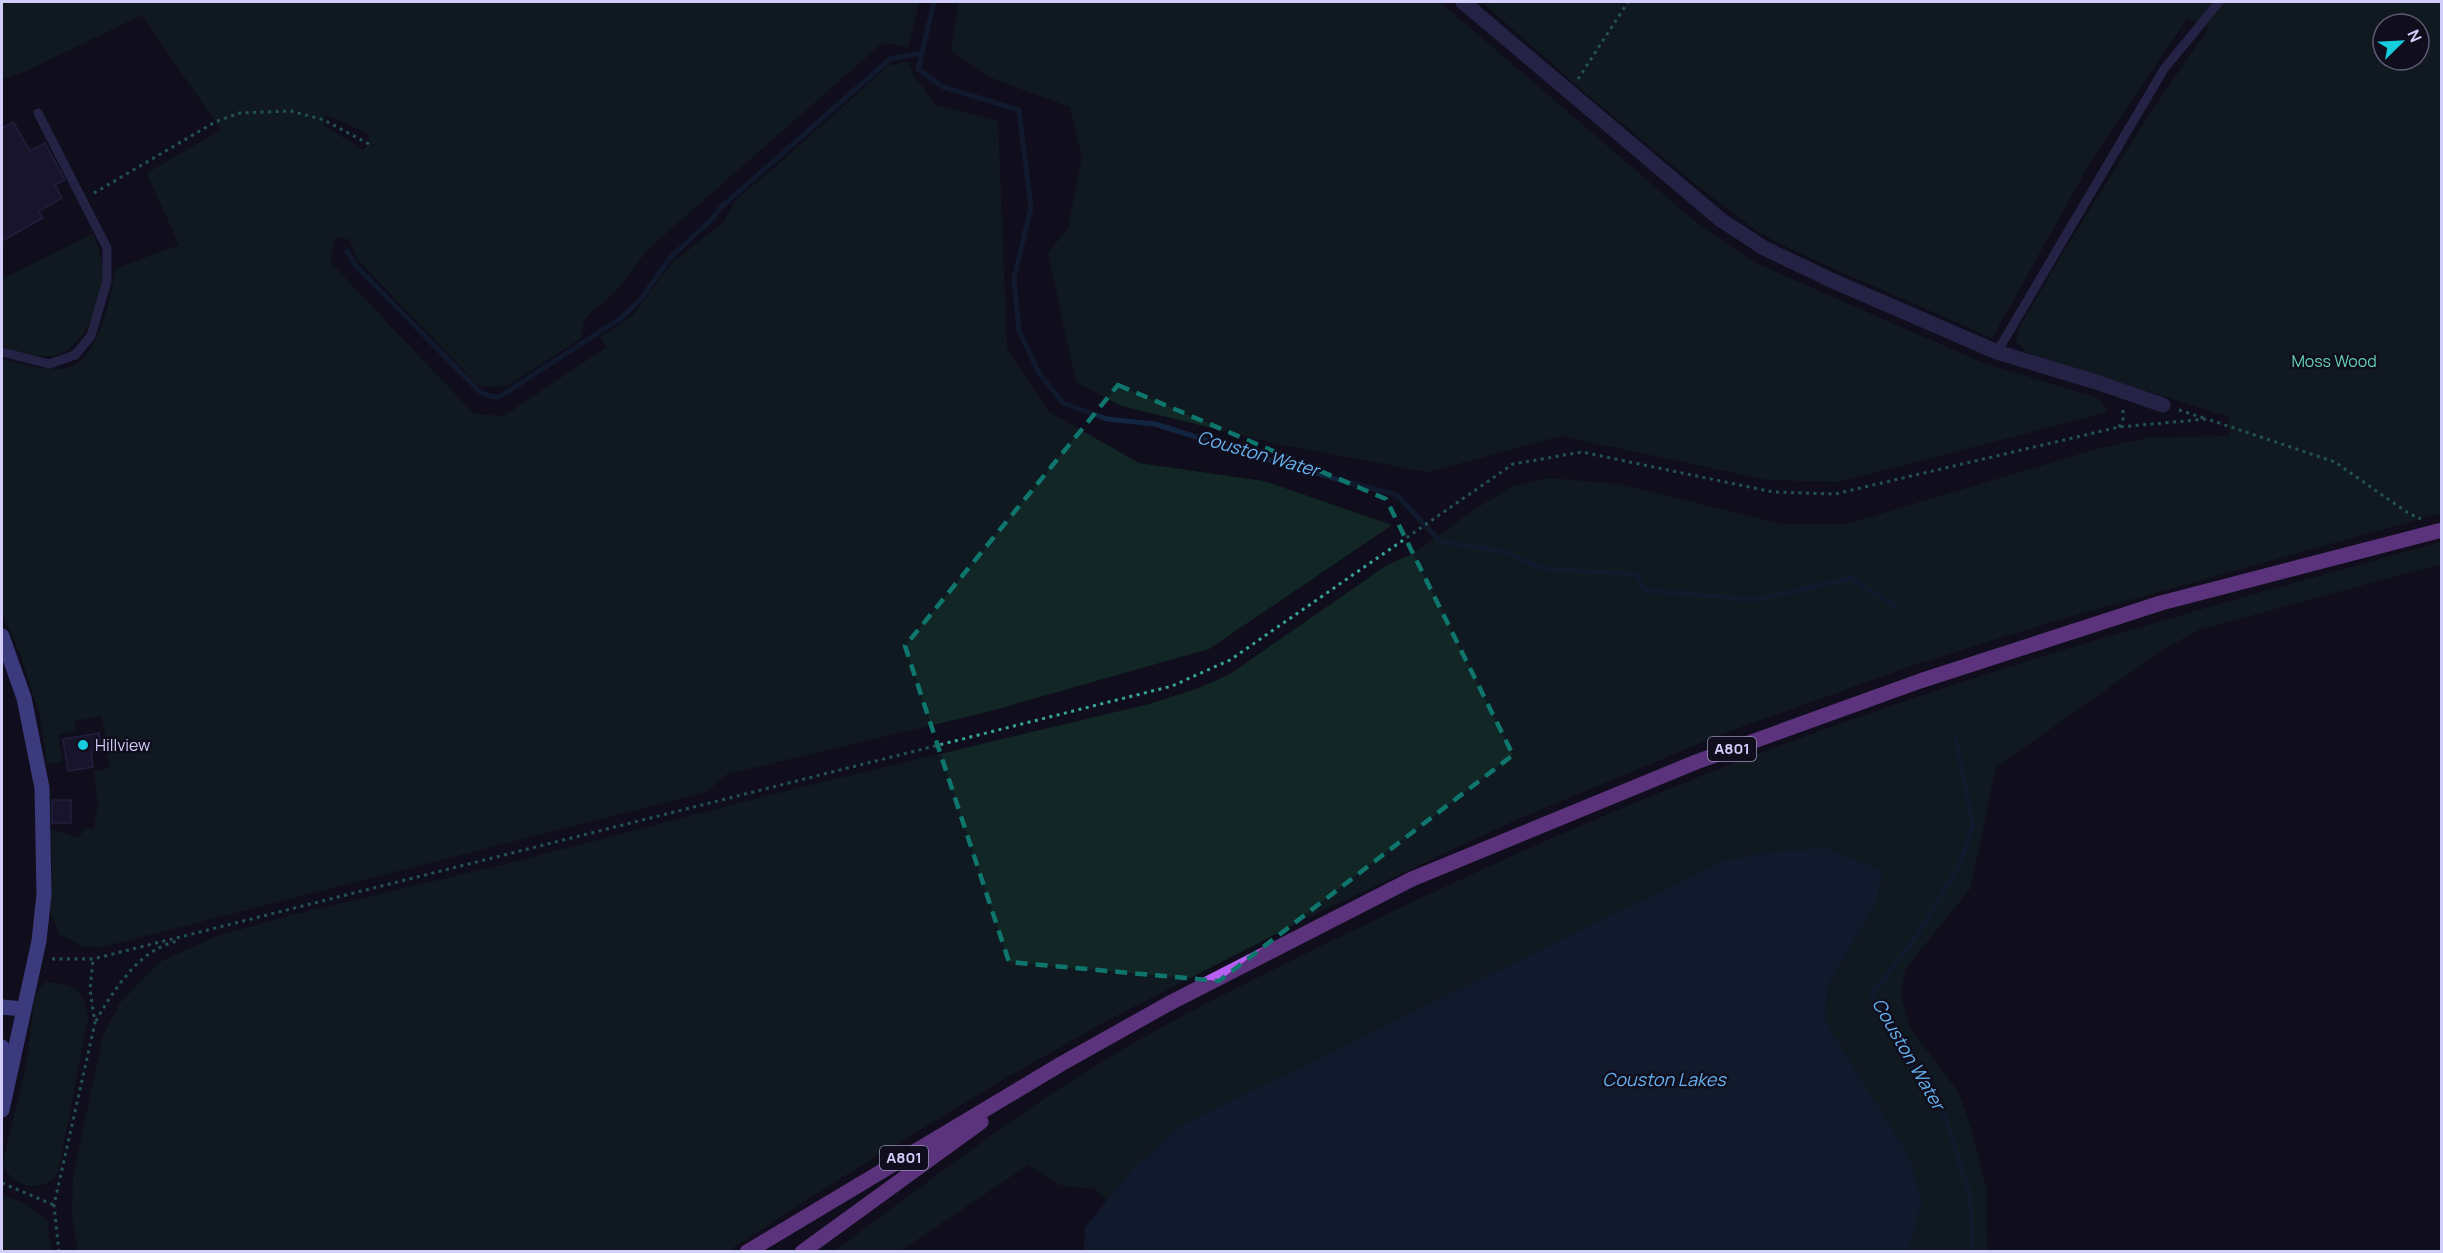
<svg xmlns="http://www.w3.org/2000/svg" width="2443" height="1253" font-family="Manrope,sans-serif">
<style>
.green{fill:#112625;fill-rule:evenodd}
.water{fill:#122641}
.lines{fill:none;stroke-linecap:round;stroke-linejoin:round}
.stream{stroke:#122641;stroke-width:5}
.building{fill:#221c3c;stroke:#3a3065;stroke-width:1.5}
.path{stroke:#39a49b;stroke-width:3;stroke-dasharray:3 4.5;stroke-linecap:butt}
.service{stroke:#3e3d77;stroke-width:9}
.minor{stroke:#3e3d77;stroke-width:15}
.secondary{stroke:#706ff1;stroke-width:15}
.primary{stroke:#b760ef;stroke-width:15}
.marked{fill:none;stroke:#0f766e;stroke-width:4.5;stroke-dasharray:12 8;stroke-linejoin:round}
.poi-dot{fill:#16cdde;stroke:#100e1d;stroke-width:2}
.labels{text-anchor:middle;stroke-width:5;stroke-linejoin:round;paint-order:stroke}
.shield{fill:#100e1d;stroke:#9894b8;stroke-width:1.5}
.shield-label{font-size:15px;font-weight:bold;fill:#d2cefa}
.park-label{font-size:16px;fill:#62d2b4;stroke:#100e1d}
.poi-label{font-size:16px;fill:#d2cefa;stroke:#100e1d;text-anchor:start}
.water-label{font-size:18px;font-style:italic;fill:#66b2f0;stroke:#100e1d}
</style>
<rect width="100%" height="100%" fill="#100e1d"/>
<path class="green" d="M2,2H919L908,47L885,43L880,45L648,249L616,291L585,318L580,339L508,385L480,387L358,260L350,240L336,236L330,262L474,414L504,416L607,347L600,336L612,330L632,316L672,263L724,222L735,200L772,170L888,66L908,61L913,74L935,105L998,121L1007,349L1049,412L1139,463L1264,481L1392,525L1209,649L987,712L727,774L706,792L102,947L82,946L59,934L50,911L52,869L51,829L79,838L84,828L93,829L98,805L94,771L110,768L102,716L74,721L76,731L58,735L62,762L47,764L40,716L20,654L2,613V359C22,363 49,374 70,367C99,358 112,295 115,269L179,245L147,173L221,130L142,15L24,72L2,79ZM326,115L368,133L369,144L363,150L323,125Z
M959,2H1440L1692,219L1753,262L1983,363L2098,398L2108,412L1838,482L1768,480L1561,436L1428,472L1282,445L1121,406L1076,382L1048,253L1068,228L1082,158L1070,107L992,78L951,51Z
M1482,2H2441V513L2051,622L1914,665L1727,732L1511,822L1315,914L1106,1021L1004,1079L841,1178L728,1251L78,1252L72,1217L73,1178L103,1036L120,1003L160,962L215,937L288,916L514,862L794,789L1149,704L1199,688L1230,674L1387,565L1413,554L1474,510L1513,486L1548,478L1618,484L1782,524H1847L2097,449L2147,438L2229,436V417L2026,352L2016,341L2019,328L2061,256L2146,119L2209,28L2187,19L2091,161L1992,338L1837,270L1778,243L1756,230L1700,188L1582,90ZM2383,24H2419V60H2383Z
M93,234C98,246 102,257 103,270C105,299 86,346 57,355C41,360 17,352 2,347V279Z
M2441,542V564L2198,630L2161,651L1996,767L1970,889L1906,968L1900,992L1910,1028L1959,1093L1970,1125L1986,1187L1987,1251H1909L1922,1200L1910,1158L1825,1021L1828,987L1877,901L1883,872L1825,848L1776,851L1722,861L1178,1127L1131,1171L1107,1200L1095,1189L1060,1185L1028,1165L900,1251L833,1252C929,1182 1022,1108 1125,1048C1194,1008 1266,973 1338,938C1495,861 1656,790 1820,731C2023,657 2233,600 2441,542Z
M46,982C73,984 84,989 88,1018L58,1172C44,1196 8,1187 3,1161L26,1066L34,1002L38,990Z
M2,1197C19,1196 33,1211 47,1220L51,1251H2Z"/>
<path class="water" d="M1825,848L1883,871L1877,901L1828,986L1825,1021L1910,1158L1922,1200L1909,1251H1084L1085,1227L1131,1171L1178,1127L1722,861L1776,851Z"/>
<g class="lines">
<path class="stream" d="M934,2L918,69L943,87L1019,110L1031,207L1014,279L1019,331L1039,373L1063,403L1107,419L1155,424L1282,464L1397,495L1440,541L1505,552L1544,569L1636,574L1645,590L1756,600L1851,578L1897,608
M347,251L355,265L479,391L489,396L499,397L621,318L640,300L670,258L713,218L719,209L890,59L922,53
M1956,739L1973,825L1959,866L1916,937L1872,994L1897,1042L1945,1117L1970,1195L1973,1252"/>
</g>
<path class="building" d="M13,122L30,151L45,143L65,180L55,185L62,198L39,211L43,218L2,241V128Z
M99,733L102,751L91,752L93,767L68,771L63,739Z
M52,800H71V823H52Z"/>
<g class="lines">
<path class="path" d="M1578,79L1628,2
M94,193L215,122L240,113L291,111L324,120L369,144
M2179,410L2204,418
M2119,427L2123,419V408
M52,959H93L1172,686L1230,660L1513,464L1582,452L1773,492L1835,494L2119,427L2207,419L2335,462L2408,513L2421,519
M96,1021C109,997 132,962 157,949C163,945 172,943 179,940
M2,1183L54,1205
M59,1252L54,1205L95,1023L90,990L93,959"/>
<path class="service" d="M2,352L49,364L75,355L91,336L107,281V248L38,113
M1997,352L2164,69L2219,2"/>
<path class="minor" d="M1463,2L1721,220L1764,248L1831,280L1997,352L2096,382L2163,405"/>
<path class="secondary" d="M2,636L24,698L42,788L44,894L39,941L2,1110
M2,1007L23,1009
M2,1047L9,1071"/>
<path class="primary" d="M747,1252L1061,1064L1168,1004L1412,879L1696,762L1920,681L2161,603L2442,530
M802,1252L981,1122"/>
</g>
<path d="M0 0H2443V1253H0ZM1118,385L1386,499L1513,755L1219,981L1009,962L905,646Z" fill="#100e1d" fill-opacity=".55" fill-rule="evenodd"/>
<path class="marked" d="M1118,385L1386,499L1513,755L1219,981L1009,962L905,646Z"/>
<circle class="poi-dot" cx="83" cy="745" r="6"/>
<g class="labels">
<g class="shield">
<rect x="1708" y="737" width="48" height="24" rx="4.5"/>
<rect x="880" y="1146" width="48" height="24" rx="4.5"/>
</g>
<g class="shield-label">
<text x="1732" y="754">A801</text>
<text x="904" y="1163">A801</text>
</g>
<g class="park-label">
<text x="2334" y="367">Moss Wood</text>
</g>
<g class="poi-label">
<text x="95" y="751">Hillview</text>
</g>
<g class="water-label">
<text transform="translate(1258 454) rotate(16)" y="6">Couston Water</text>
<text transform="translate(1908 1054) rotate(60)" y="6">Couston Water</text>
<text x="1664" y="1086">Couston Lakes</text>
</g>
</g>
<rect width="2443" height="1253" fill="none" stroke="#d2cefa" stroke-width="6"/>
<g transform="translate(2401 42) rotate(66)"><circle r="28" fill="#100e1d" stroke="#5e5b75" stroke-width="1.5"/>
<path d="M0-4.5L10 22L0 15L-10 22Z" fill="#16cdde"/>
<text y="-9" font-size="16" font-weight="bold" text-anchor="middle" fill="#d2cefa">N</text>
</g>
</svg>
